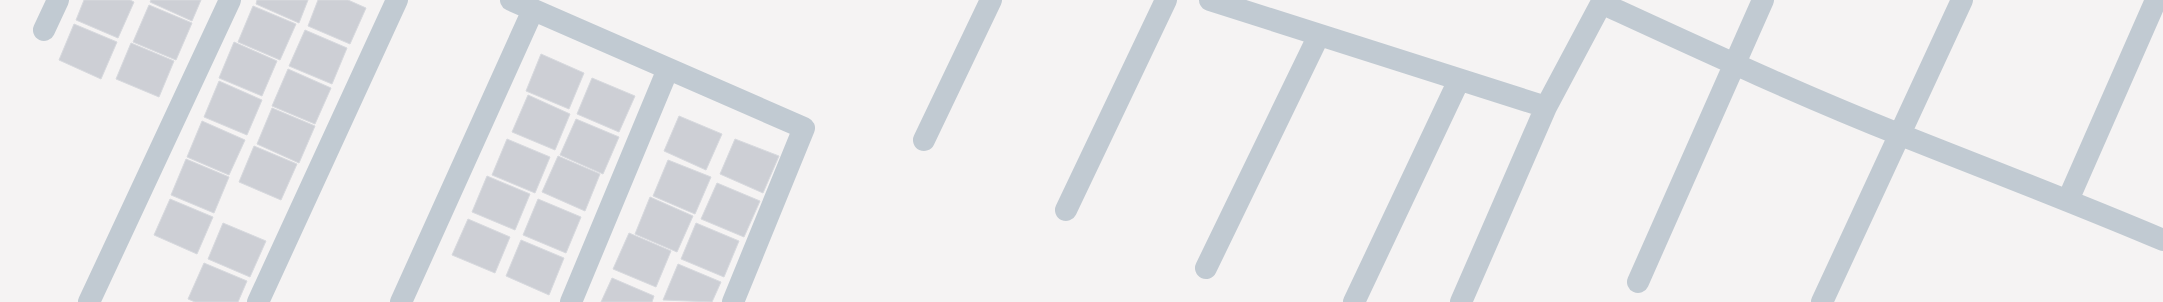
<svg xmlns="http://www.w3.org/2000/svg" width="2163" height="302" font-family="'Public Sans',sans-serif">
<style>
.building{fill:#cdcfd5;stroke:#d7d9de}
.lines{fill:none;stroke-linecap:round;stroke-linejoin:round}
.minor{stroke:#c1cad2;stroke-width:22}
</style>
<rect width="100%" height="100%" fill="#f5f3f3"/>
<path class="building" d="M84,0H130L134,2L118,38L76,20Z
M151,0H201L192,21L150,2Z
M257,0H308L299,23L256,4Z
M318,0H348L366,8L350,44L308,26Z
M149,5L192,23L176,60L133,42Z
M253,6L296,24L280,60L238,42Z
M74,24L117,42L101,79L59,60Z
M305,30L347,48L332,84L289,66Z
M234,42L277,61L262,96L219,78Z
M131,43L174,61L159,97L116,79Z
M541,54L584,73L569,109L526,91Z
M288,69L331,88L315,124L272,106Z
M592,78L635,96L619,132L577,114Z
M219,81L262,100L247,135L204,117Z
M528,95L570,114L555,150L512,132Z
M272,108L315,126L299,163L257,144Z
M679,116L722,134L706,170L664,151Z
M576,119L619,137L603,174L560,155Z
M202,121L245,140L229,175L187,157Z
M507,139L550,157L535,193L492,175Z
M735,139L779,156L763,193L720,174Z
M254,146L297,164L281,200L239,182Z
M558,156L600,174L585,211L542,192Z
M186,159L229,177L214,213L171,195Z
M668,160L711,177L695,214L653,196Z
M487,176L530,194L515,230L472,212Z
M717,183L760,201L744,237L701,219Z
M650,197L693,216L677,252L635,234Z
M170,199L213,217L197,254L154,235Z
M538,199L581,217L566,253L523,235Z
M468,219L510,237L495,273L452,255Z
M223,223L266,241L250,277L208,259Z
M696,223L739,241L724,277L681,259Z
M629,233L671,251L656,287L613,269Z
M521,240L564,258L549,295L506,276Z
M204,263L247,281L238,302H195L188,299Z
M678,264L721,282L712,302L663,300Z
M612,278L654,296L652,302H601Z"/>
<g class="lines">
<path class="minor" d="M511,0L804,128L733,302
M1210,0L1546,107
M1601,3C1701,49 1800,95 1901,135C1989,170 2076,203 2163,240
M44,30L58,0
M924,140L991,0
M2068,200L2156,0
M1066,210L1166,0
M1206,268L1319,35
M1638,282L1763,0
M89,302L230,0
M258,302L397,0
M401,302L533,10
M571,302L668,69
M1354,302L1459,80
M1461,302L1546,107L1603,0
M1822,302L1962,0"/>
</g>
</svg>
